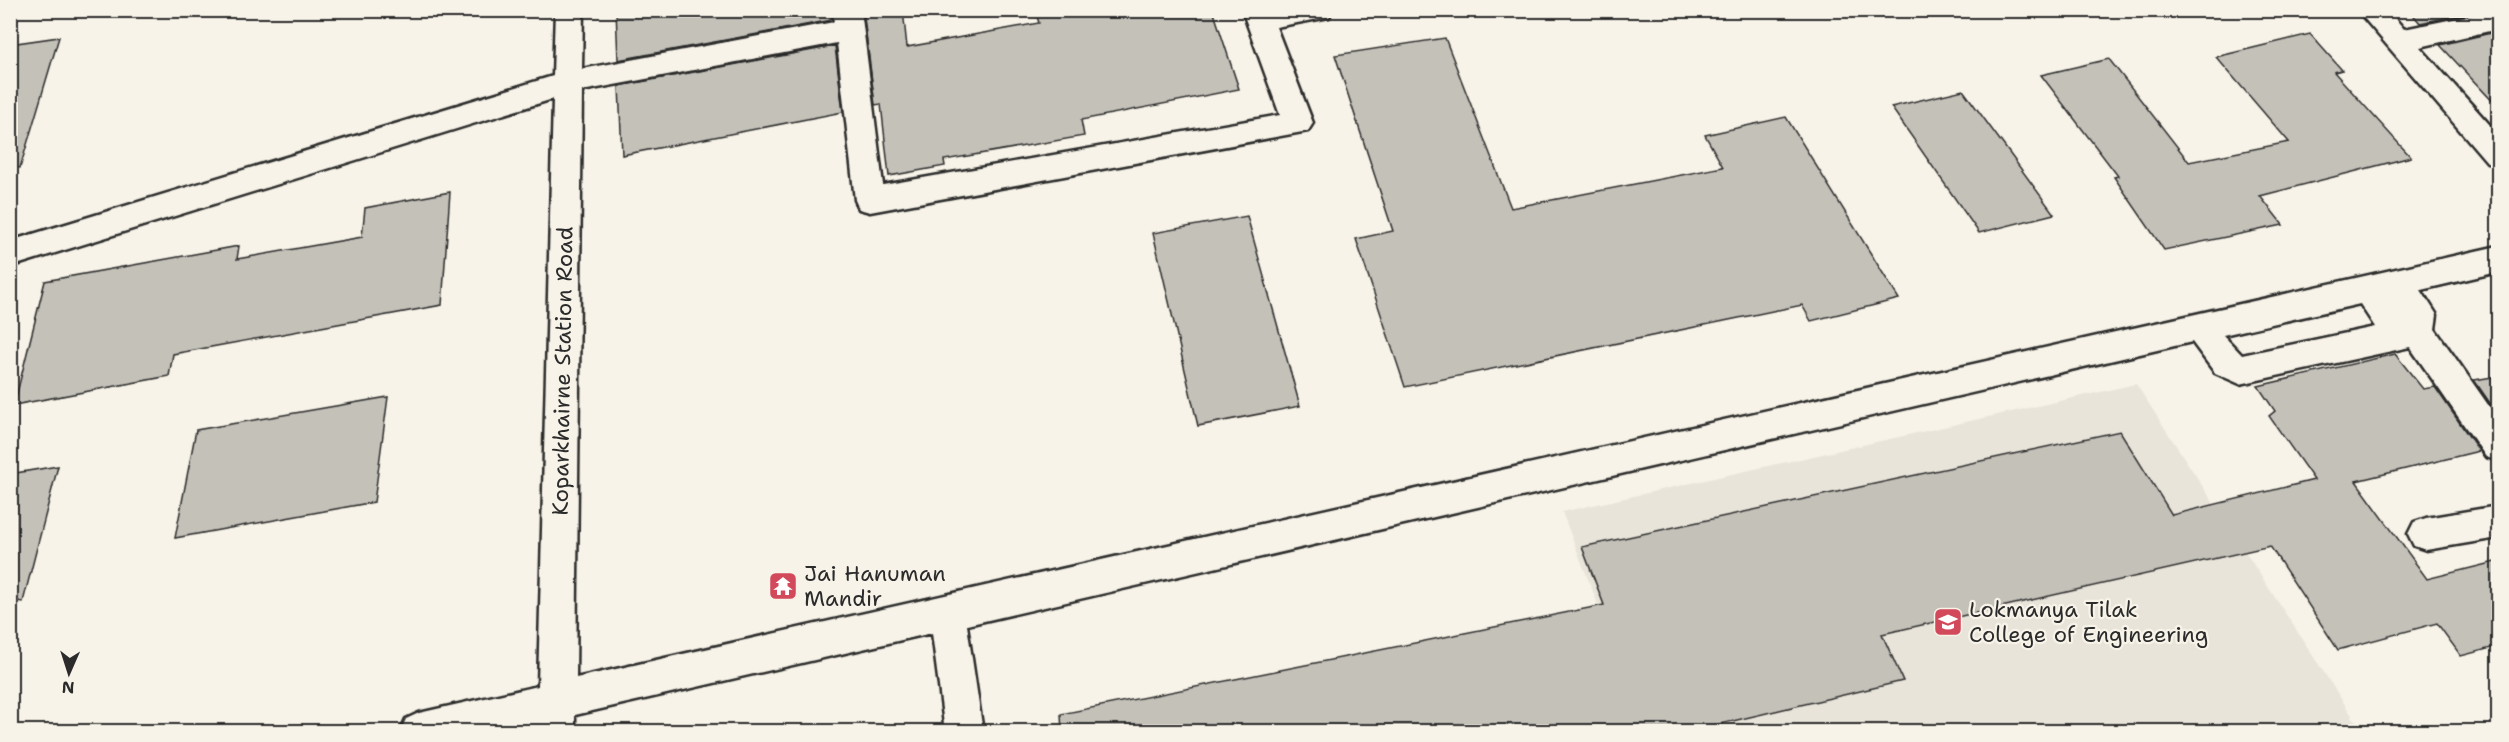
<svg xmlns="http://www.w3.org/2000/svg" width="2509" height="742" font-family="'Shantell Sans',sans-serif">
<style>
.built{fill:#e8e4da}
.building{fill:#c4c1b9;stroke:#2b2b2b;stroke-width:1.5}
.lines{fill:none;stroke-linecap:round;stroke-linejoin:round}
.minor-casing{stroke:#2b2b2b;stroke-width:5}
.minor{fill:#f7f3e8;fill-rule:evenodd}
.labels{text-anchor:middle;stroke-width:4.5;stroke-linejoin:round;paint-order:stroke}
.street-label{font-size:22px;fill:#2b2b2b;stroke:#f7f3e8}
.poi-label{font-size:22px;fill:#2b2b2b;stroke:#f7f3e8;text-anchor:start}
</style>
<rect width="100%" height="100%" fill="#f7f3e8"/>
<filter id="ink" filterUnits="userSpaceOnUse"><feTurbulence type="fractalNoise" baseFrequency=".0167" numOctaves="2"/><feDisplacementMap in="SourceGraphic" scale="12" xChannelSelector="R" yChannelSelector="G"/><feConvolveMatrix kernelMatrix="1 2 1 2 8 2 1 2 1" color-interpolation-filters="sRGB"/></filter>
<g filter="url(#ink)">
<path class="built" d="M2136,384L2362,731H1647L1562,512Z"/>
<path class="building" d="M616,10H831L832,20L618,60Z
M863,10H903L907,47L1039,23L1035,10H1213L1239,89L1081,120L1084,136L944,160L945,166L889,176L881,104L875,105Z
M2409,10H2484L2420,23Z
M2499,31V108L2440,45Z
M2310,34L2342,70L2334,72L2411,157L2260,196L2283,225L2164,250L2114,177L2118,176L2041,75L2109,59L2189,162L2289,142L2216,57Z
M59,37L20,168L10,166V44Z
M1445,38L1511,208L1723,167L1705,135L1786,117L1899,299L1811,321L1802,305L1405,387L1356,239L1393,231L1335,55Z
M835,46L843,112L622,155L619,86Z
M1963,90L2054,214L1979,233L1891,107Z
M450,192L442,305L173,354L169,376L14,405L45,281L239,246L237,259L362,237L365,208Z
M1247,216L1300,406L1198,426L1153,233Z
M2395,354L2423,389L2435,387L2479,451L2356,481L2427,579L2499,561V646L2461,656L2437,623L2338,650L2270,546L1882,634L1903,681L1686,732H1062L1061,714L1604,605L1582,547L2120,431L2172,515L2314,480L2269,416L2275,411L2258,386Z
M2499,376V416L2474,380Z
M388,397L374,502L175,538L196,430Z
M58,466L23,602L10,600V474Z"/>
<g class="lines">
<g class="minor-casing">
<path id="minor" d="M555,10H583L582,69L834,22L833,10H861L883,185L1280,115L1242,10H1333L1329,17L1276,27L1313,123L1308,131L870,212L859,209L855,200L837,43L582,91L576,678L2498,246V272L2421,290L2437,315L2435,329L2498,419V461L2486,457L2410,347L2240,384L2215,373L2192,342L967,625L983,732H945L932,633L575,715V732H537V724L504,732H400L406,719L419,713L538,686L553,99L10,267V241L553,76ZM2360,304L2375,327L2242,355L2223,335Z
M2357,10H2388L2404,29L2498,10V29L2420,47L2498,134V166L2487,162Z
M2498,506V538L2426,550L2414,546L2408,534L2414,522L2426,518Z"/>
</g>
<use href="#minor" class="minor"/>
</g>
</g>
<defs>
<g id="temple-square" transform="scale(1.5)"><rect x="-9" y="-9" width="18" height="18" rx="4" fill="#d1495b" stroke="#f7f3e8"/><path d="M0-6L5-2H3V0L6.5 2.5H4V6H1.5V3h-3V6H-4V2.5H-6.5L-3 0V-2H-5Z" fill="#fff"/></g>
<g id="university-square" transform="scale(1.5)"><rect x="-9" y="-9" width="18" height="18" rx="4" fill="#d1495b" stroke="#f7f3e8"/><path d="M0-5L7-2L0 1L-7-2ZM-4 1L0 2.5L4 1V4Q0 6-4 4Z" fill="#fff"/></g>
</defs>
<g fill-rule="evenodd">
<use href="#temple-square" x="783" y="586"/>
<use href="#university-square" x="1948" y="622"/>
</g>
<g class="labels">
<g class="street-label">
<text transform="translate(562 371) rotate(-89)" y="8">Koparkhairne Station Road</text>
</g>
<g class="poi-label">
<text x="804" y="581">Jai Hanuman<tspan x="804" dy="25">Mandir</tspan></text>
<text x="1969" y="617">Lokmanya Tilak<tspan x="1969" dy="25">College of Engineering</tspan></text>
</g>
</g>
<rect width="2509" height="742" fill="none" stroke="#f7f3e8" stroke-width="36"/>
<rect x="18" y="18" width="2473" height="706" fill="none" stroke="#2b2b2b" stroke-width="2" filter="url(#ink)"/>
<g transform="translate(69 673) rotate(183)" stroke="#f7f3e8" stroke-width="4.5" paint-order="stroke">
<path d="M0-4.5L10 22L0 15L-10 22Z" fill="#2b2b2b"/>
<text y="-9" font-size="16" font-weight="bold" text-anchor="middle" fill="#2b2b2b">N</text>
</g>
</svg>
